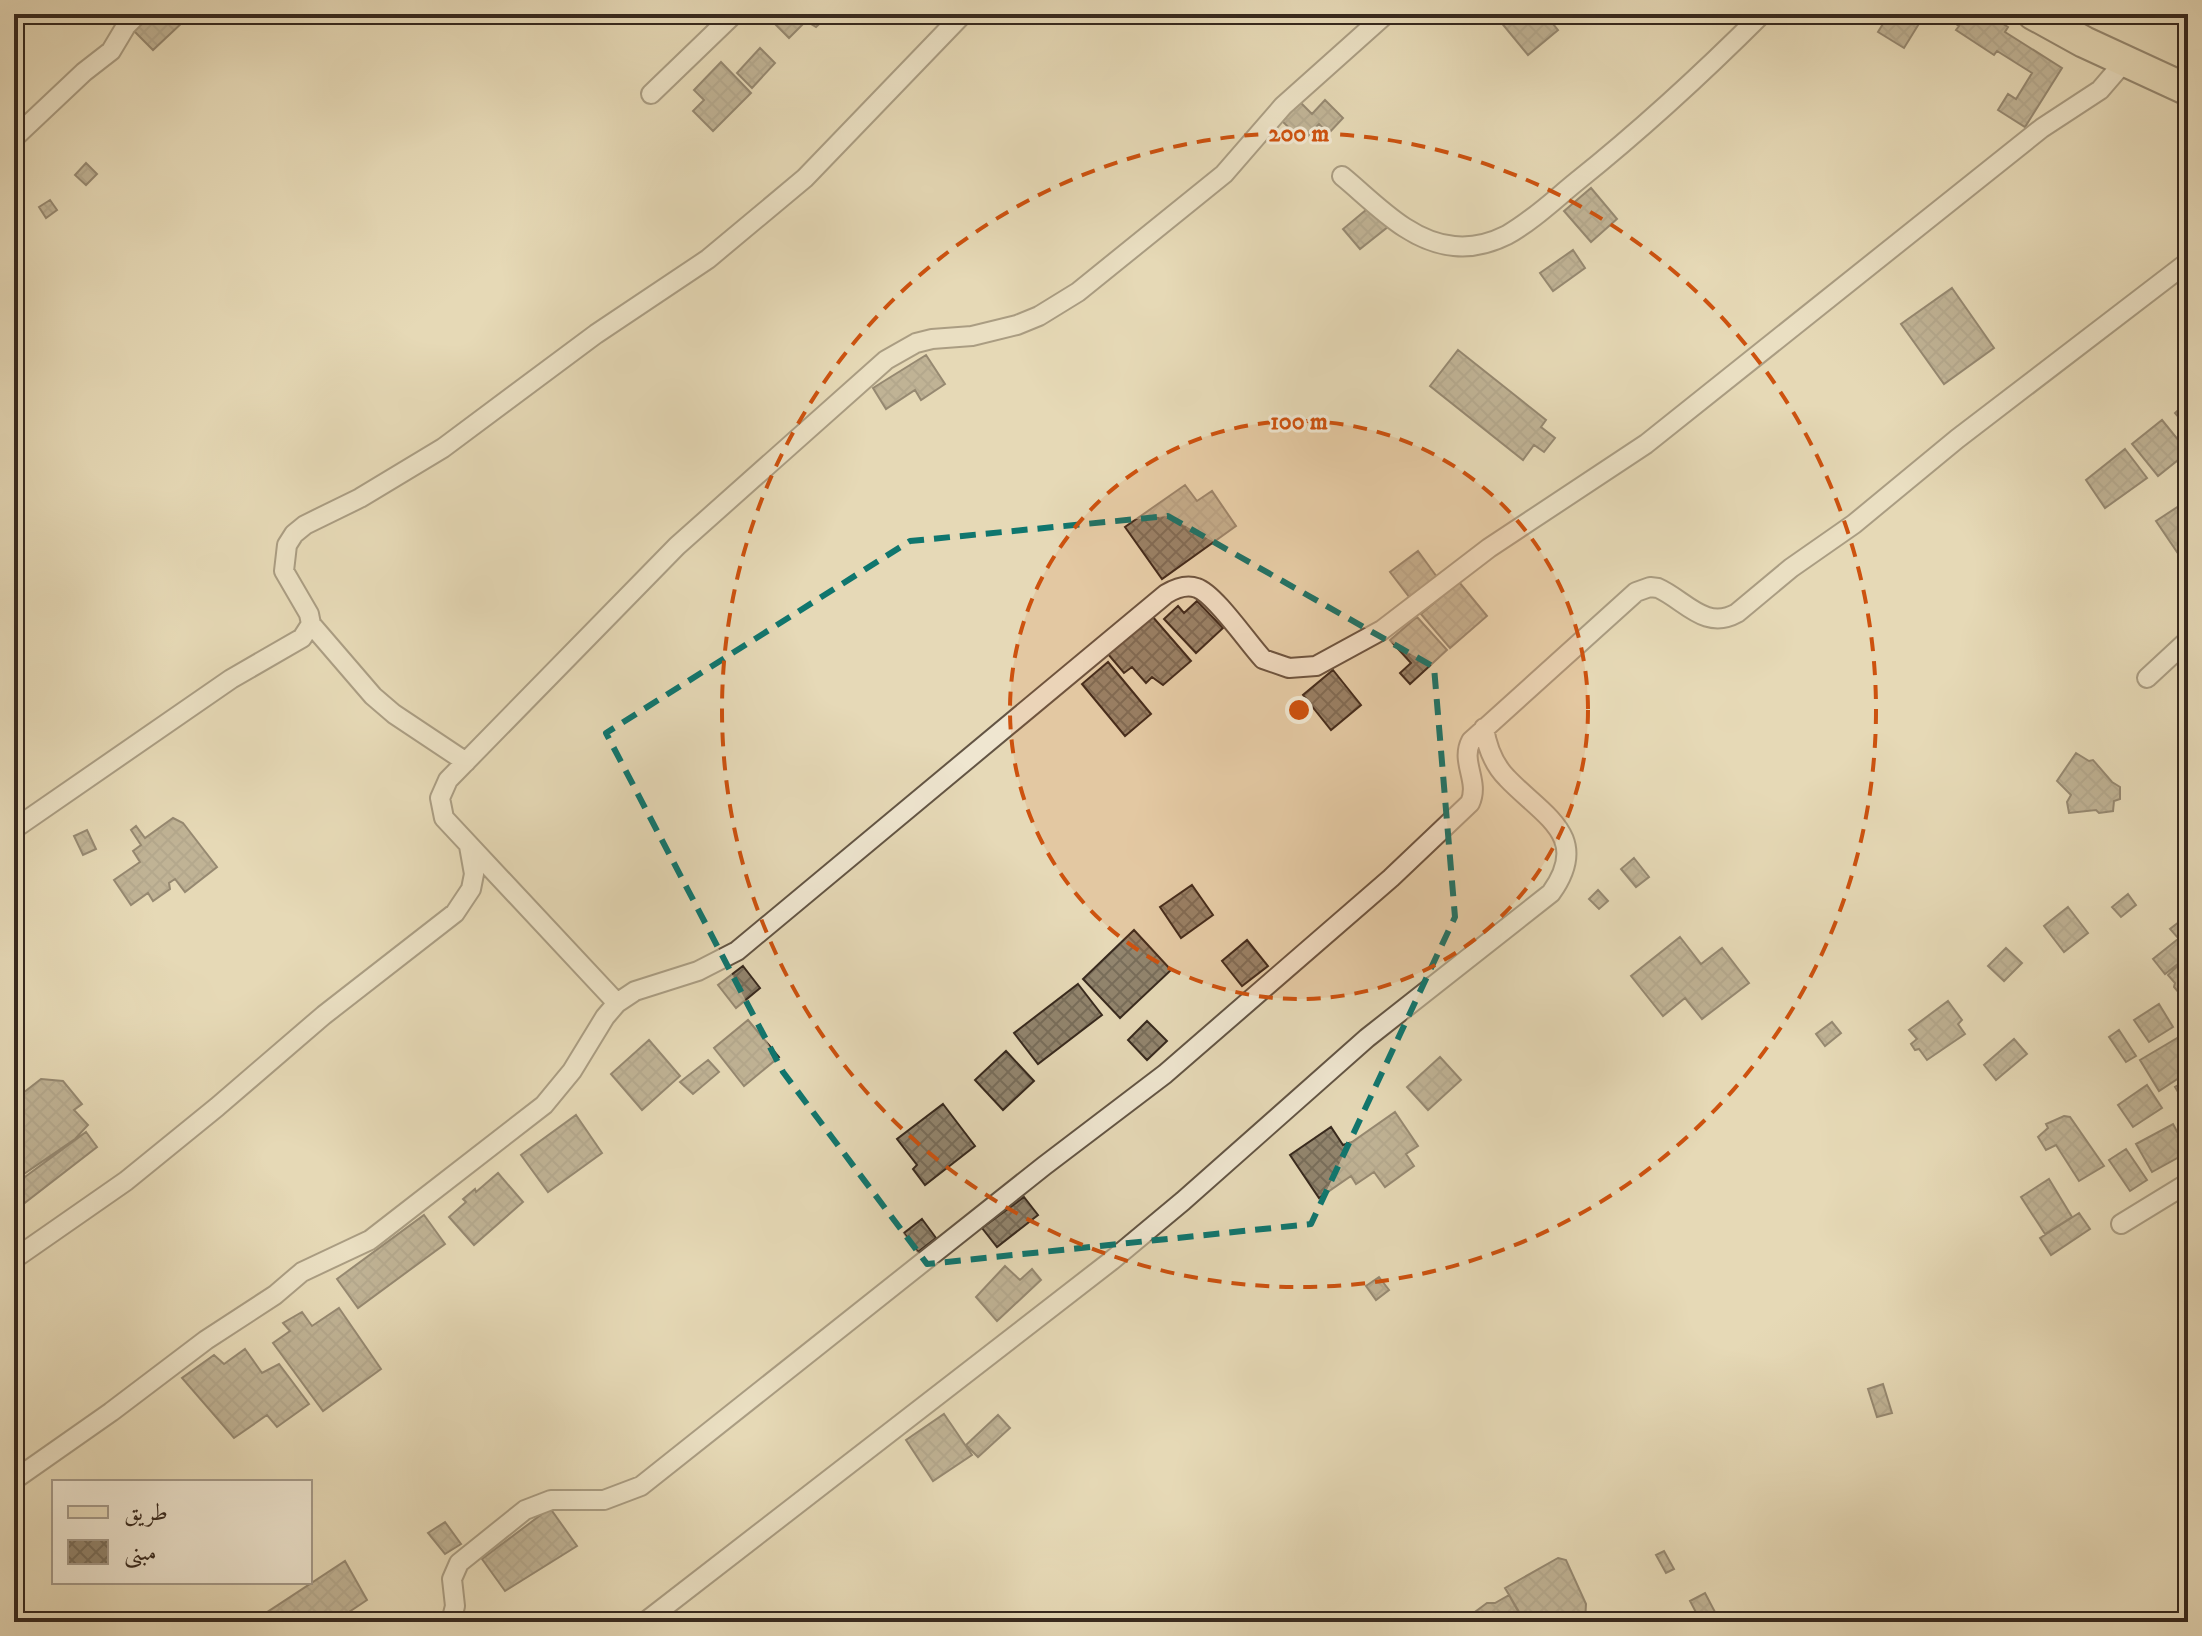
<svg xmlns="http://www.w3.org/2000/svg" width="2202" height="1636" font-family="'IM FELL DW Pica',Amiri,serif">
<style>
.building{fill:url(#building-cross-hatch);stroke:#37291e;stroke-width:2}
.lines{fill:none;stroke-linecap:round;stroke-linejoin:round}
.street-casing{stroke:#635544;stroke-width:22}
.primary-casing{stroke:#37291e;stroke-width:34}
.street{stroke:#efe6d0;stroke-width:18}
.primary{stroke:#e6d9b7;stroke-width:30}
.marked{fill:none;stroke:#0f766e;stroke-width:6;stroke-dasharray:16 10;stroke-linejoin:round}
.ring{fill:none;stroke:#cd520f;stroke-width:4;stroke-dasharray:14 10}
.centre{fill:#cd520f;stroke:#efe6d0;stroke-width:4}
.ring-label{font-size:24px;text-anchor:middle;font-weight:bold;fill:#cd520f;stroke:#efe6d0;stroke-width:6;stroke-linejoin:round;paint-order:stroke}
</style>
<defs>
<pattern id="building-cross-hatch" width="8" height="8" patternUnits="userSpaceOnUse" patternTransform="scale(2)"><rect width="8" height="8" fill="#92856e"/><path d="M0 0l8 8M0 8l8-8" fill="none" stroke="#786d5a"/></pattern>
</defs>
<rect width="100%" height="100%" fill="#e6d9b7"/>
<filter id="stains"><feTurbulence type="fractalNoise" baseFrequency=".0025" numOctaves="4"/><feColorMatrix values="0 0 0 0 .2 0 0 0 0 .09 0 0 0 0 .02 0 0 0 .5 -.17"/></filter>
<radialGradient id="worn" r=".72"><stop offset=".6" stop-color="#630" stop-opacity="0"/><stop offset="1" stop-color="#630" stop-opacity=".3"/></radialGradient>
<path class="building" d="M151,14H177L184,21L153,50L134,31Z
M765,14H830L816,27L806,21L789,38Z
M1508,14H1545L1558,30L1528,55L1500,21Z
M1889,14H1925L1904,48L1878,32Z
M1940,14H1987L2008,27L2005,32L2062,68L2025,127L1998,110L2008,94L2016,99L2032,73L1997,51L1994,55L1956,30L1959,26Z
M760,48L775,63L752,88L737,73Z
M721,62L751,93L713,131L693,111L704,100L694,90Z
M1325,100L1343,118L1328,134L1319,124L1303,141L1282,121L1300,102L1312,114Z
M86,163L97,174L86,185L75,175Z
M1591,188L1617,219L1591,242L1564,211Z
M50,200L57,210L46,218L39,207Z
M1372,205L1389,226L1360,249L1343,229Z
M1573,250L1585,268L1553,291L1540,273Z
M1952,288L1994,348L1944,384L1901,324Z
M1458,350L1546,420L1541,427L1555,438L1544,452L1534,445L1523,460L1430,386Z
M926,355L945,384L921,400L915,390L886,409L873,388Z
M2188,401V428L2175,413Z
M2162,420L2188,452L2158,476L2132,444Z
M2125,449L2147,478L2105,508L2086,480Z
M1185,485L1197,501L1212,491L1236,526L1162,579L1125,527Z
M2188,500V554L2181,558L2156,521Z
M1418,551L1437,577L1410,598L1390,572Z
M1459,582L1487,616L1450,648L1421,614Z
M1197,601L1223,628L1196,653L1164,619L1178,606L1184,613Z
M1152,616L1191,661L1163,685L1152,677L1146,683L1132,667L1124,673L1108,654Z
M1417,617L1447,650L1410,684L1400,673L1411,663L1390,640Z
M1108,662L1151,714L1125,736L1082,684Z
M1333,670L1361,705L1331,730L1303,695Z
M2076,753L2089,761L2093,760L2112,782L2120,787V799L2114,801L2113,811L2099,813L2096,810L2069,813L2067,802L2071,795L2057,781Z
M173,818L183,823L217,867L185,892L175,879L169,883L170,889L153,901L148,893L131,905L114,880L140,862L133,851L141,845L131,830L136,826L145,838Z
M87,830L96,849L83,855L74,836Z
M1634,858L1649,877L1636,887L1621,869Z
M1192,885L1213,915L1181,938L1160,907Z
M1598,890L1608,901L1599,909L1589,899Z
M2128,894L2136,905L2121,917L2112,907Z
M2068,907L2088,933L2064,952L2044,926Z
M2188,915V930L2178,938L2170,929Z
M1134,930L1171,970L1120,1018L1083,979Z
M2188,931V956L2165,974L2153,959Z
M1680,937L1701,964L1722,948L1749,983L1702,1019L1685,998L1663,1016L1631,976Z
M1247,940L1268,966L1242,986L1222,961Z
M2006,948L2022,963L2004,981L1988,966Z
M2183,961H2188V996L2182,989L2179,993L2174,987L2175,983L2168,975Z
M743,966L760,988L736,1008L718,985Z
M1078,984L1102,1015L1038,1064L1014,1033Z
M1948,1001L1962,1020L1958,1024L1965,1034L1927,1060L1919,1049L1915,1050L1911,1044L1917,1039L1909,1030Z
M2159,1004L2173,1027L2149,1042L2134,1020Z
M748,1020L779,1057L744,1086L714,1048Z
M1147,1021L1167,1041L1147,1060L1128,1040Z
M1832,1022L1841,1033L1825,1046L1816,1034Z
M2119,1030L2136,1056L2126,1062L2109,1037Z
M2188,1036V1072L2159,1091L2140,1060L2179,1037Z
M2014,1039L2027,1054L1996,1080L1984,1065Z
M649,1040L680,1076L642,1110L611,1074Z
M1006,1051L1034,1081L1003,1110L975,1080Z
M1440,1057L1461,1080L1428,1110L1407,1087Z
M708,1060L719,1072L693,1094L680,1082Z
M41,1079L63,1081L82,1104L74,1110L88,1125L75,1139L15,1180L14,1100Z
M2188,1080V1099L2184,1102L2175,1087Z
M2147,1085L2162,1108L2133,1127L2118,1105Z
M943,1104L975,1146L925,1185L913,1169L917,1165L897,1139Z
M1395,1112L1418,1146L1406,1154L1414,1166L1385,1187L1374,1172L1356,1184L1351,1176L1319,1198L1290,1155L1331,1127L1343,1145L1352,1142Z
M576,1115L602,1153L548,1192L521,1155Z
M2064,1116L2070,1117L2104,1166L2079,1181L2056,1145L2046,1150L2038,1137L2048,1128L2046,1124Z
M2173,1124L2188,1152L2152,1172L2136,1144Z
M86,1132L97,1147L22,1205L14,1195V1185Z
M2126,1149L2147,1180L2130,1191L2109,1160Z
M498,1173L523,1202L474,1245L449,1217L466,1202L463,1199L475,1189L476,1192Z
M2049,1179L2072,1217L2045,1234L2021,1197Z
M1024,1197L1038,1215L997,1247L982,1228Z
M2079,1213L2090,1229L2051,1255L2040,1238Z
M424,1215L445,1244L358,1308L337,1279Z
M922,1219L936,1238L918,1252L904,1233Z
M1005,1266L1020,1280L1032,1269L1041,1280L997,1321L976,1297Z
M1379,1277L1389,1290L1376,1300L1366,1286Z
M339,1308L381,1369L323,1411L273,1343L290,1331L283,1323L302,1312L312,1326Z
M245,1349L262,1373L279,1364L309,1404L277,1427L267,1415L234,1438L182,1378L214,1355L224,1364Z
M1883,1384L1892,1413L1877,1417L1868,1389Z
M944,1414L972,1455L933,1481L906,1440Z
M998,1415L1010,1428L978,1457L966,1445Z
M550,1508L577,1546L505,1591L482,1559Z
M445,1522L461,1544L445,1554L428,1533Z
M1664,1551L1674,1569L1666,1573L1656,1555Z
M1558,1558L1566,1560L1586,1604L1585,1622H1525L1505,1588Z
M345,1561L367,1600L334,1622H252Z
M1705,1593L1715,1612L1700,1620L1690,1601Z
M1509,1595L1524,1622H1465L1464,1620L1487,1603H1495Z"/>
<g class="lines">
<g class="street-casing">
<path id="street" d="M651,94L734,14
M14,138L84,72L111,51L126,26L138,14
M1342,176C1375,203 1409,242 1454,246C1473,248 1491,243 1507,235C1532,221 1554,200 1576,182C1641,130 1703,73 1762,14
M311,624L373,696L394,714L466,762
M2147,678L2188,640
M14,829L231,679L302,638L311,624L309,614L284,571L287,545L294,534L305,525L360,498L443,448L596,334L708,259L805,178L963,14
M617,1003L444,818L440,798L448,780L677,546L886,360L916,343L932,339L972,336L1017,325L1039,316L1078,292L1224,174L1283,106L1386,14
M2121,1224L2188,1183
M14,1259L126,1181L217,1107L324,1015L455,913L471,889L474,874L469,846
M14,1480L111,1412L206,1340L275,1295L302,1272L370,1240L544,1105L572,1071L605,1017L617,1003L635,991L698,971L737,951L1166,594C1176,588 1186,584 1197,588C1215,594 1248,643 1263,659L1289,668L1316,666L1382,630L1489,548L1646,444L2042,128L2100,90L2125,61
M451,1622L455,1606L452,1579L459,1563L525,1510L551,1500H604L641,1486L1044,1166L1165,1074L1391,878L1470,803C1480,781 1460,762 1471,741L1636,592L1650,587L1658,588C1685,600 1705,631 1737,613L1791,568L1854,524L1957,439L2188,262
M645,1622L1111,1261L1183,1201L1367,1038L1551,893C1592,836 1543,816 1507,778C1493,764 1487,747 1484,728"/>
</g>
<g class="primary-casing">
<path id="primary" d="M2033,14L2084,42L2188,90"/>
</g>
<use href="#street" class="street"/>
<use href="#primary" class="primary"/>
</g>
<path d="M0 0H2202V1636H0ZM1168,516L1434,667L1455,917L1311,1224L927,1264L783,1072L606,733L910,541Z" fill="#e6d9b7" fill-opacity=".55" fill-rule="evenodd"/>
<path class="marked" d="M1168,516L1434,667L1455,917L1311,1224L927,1264L783,1072L606,733L910,541Z"/>
<circle cx="1299" cy="710" r="289" fill="#cd520f" fill-opacity=".12"/>
<g class="ring">
<circle cx="1299" cy="710" r="289"/>
<circle cx="1299" cy="710" r="577"/>
</g>
<circle cx="1299" cy="710" r="12" class="centre"/>
<g class="ring-label">
<text x="1299" y="141">200 m</text>
<text x="1299" y="429">100 m</text>
</g>
<rect width="2202" height="1636" fill="none" stroke="#e6d9b7" stroke-width="48"/>
<rect x="16" y="16" width="2170" height="1604" fill="none" stroke="#37291e" stroke-width="4"/>
<rect x="24" y="24" width="2154" height="1588" fill="none" stroke="#37291e" stroke-width="2"/>
<rect x="52" y="1480" width="260" height="104" fill="#efe6d0" stroke="#a59a89" stroke-width="2"/>
<rect x="68" y="1506" width="40" height="12" fill="#e6d9b7" stroke="#a59a89" stroke-width="2"/>
<text x="124" y="1520" font-size="24" fill="#37291e">طريق</text>
<rect x="68" y="1540" width="40" height="24" fill="url(#building-cross-hatch)" stroke="#a59a89" stroke-width="2"/>
<text x="124" y="1560" font-size="24" fill="#37291e">مبنى</text>
<rect width="100%" height="100%" filter="url(#stains)"/>
<rect width="100%" height="100%" fill="url(#worn)"/>
</svg>
